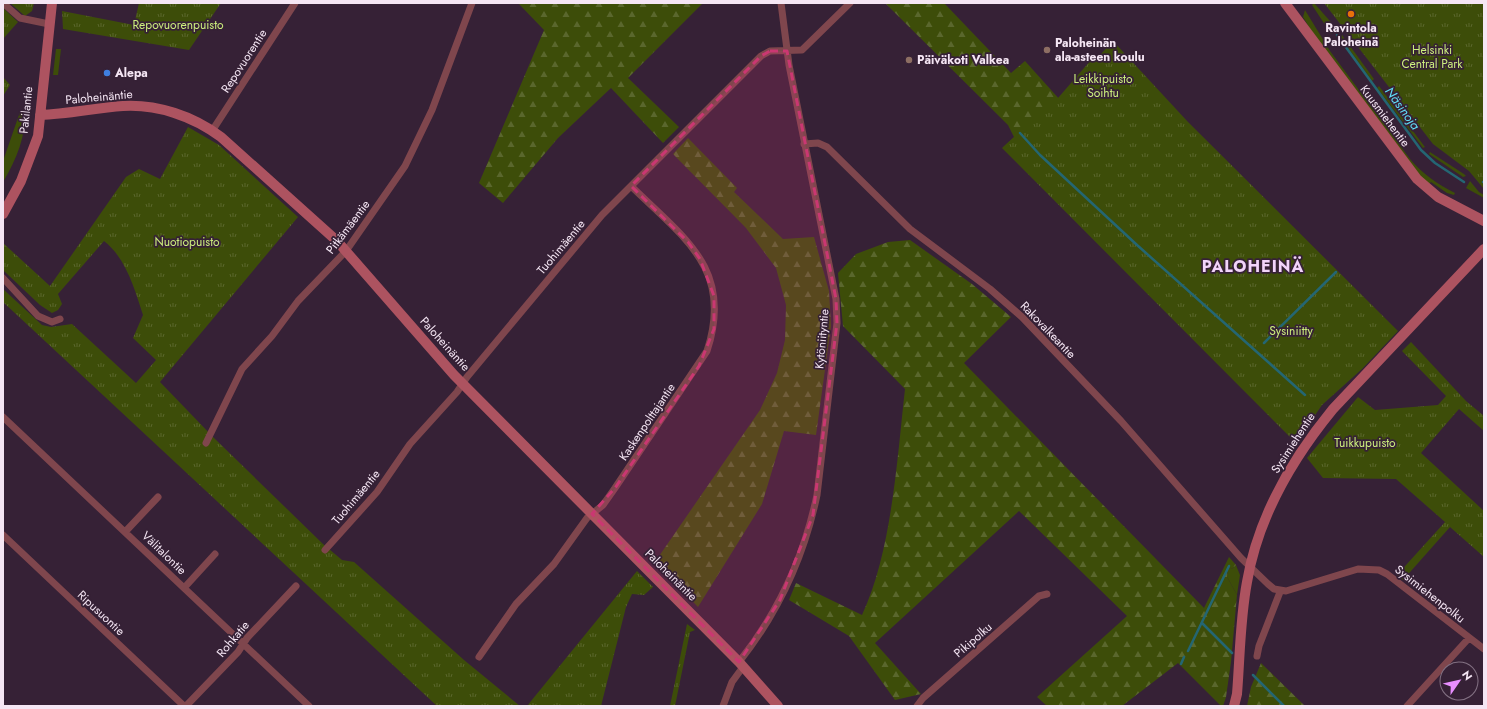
<svg xmlns="http://www.w3.org/2000/svg" width="1487" height="709" font-family="Jost,sans-serif">
<style>
.grass{fill:#3d4d09}
.forest{fill:url(#forest-firs)}
.park{fill:url(#park-tufts)}
.lines{fill:none;stroke-linecap:round;stroke-linejoin:round}
.stream{stroke:#246673;stroke-width:2.5}
.street{stroke:#7f464d;stroke-width:7}
.secondary{stroke:#ad5360;stroke-width:10}
.marked{fill:#ca3772;fill-opacity:0.2;stroke:#ca3772;stroke-width:3;stroke-dasharray:8 5;stroke-linejoin:round}
.food-dot{fill:#e8710a;stroke:#362136;stroke-width:1.5}
.education-dot{fill:#8d6e63;stroke:#362136;stroke-width:1.5}
.shop-dot{fill:#3f7fe0;stroke:#362136;stroke-width:1.5}
.labels{text-anchor:middle;stroke-width:3.5;stroke-linejoin:round;paint-order:stroke}
.park-label{font-size:12px;fill:#ccee7d;stroke:#362136}
.poi-label{font-size:12px;font-weight:bold;fill:#f5e6f4;stroke:#362136;text-anchor:start}
.street-label{font-size:12px;fill:#f5e6f4;stroke:#362136}
.water-label{font-size:13px;font-style:italic;fill:#60ddf6;stroke:#362136}
.district-label{font-size:16px;font-weight:bold;letter-spacing:1px;fill:#f2d4fa;stroke:#362136}
</style>
<defs>
<pattern id="forest-firs" width="22" height="20" patternUnits="userSpaceOnUse"><rect width="22" height="20" fill="#3d4d09"/><path d="M5 1l3.5 6h-7zM16 11l3.5 6h-7z" fill="#5a672d"/></pattern>
<pattern id="park-tufts" width="24" height="20" patternUnits="userSpaceOnUse"><rect width="24" height="20" fill="#3d4d09"/><path d="M3 7l-1-3M5 7V3M7 7l1-3M15 17l-1-3M17 17v-4M19 17l1-3" fill="none" stroke="#5a672d"/></pattern>
</defs>
<rect width="100%" height="100%" fill="#362136"/>
<path class="grass" d="M1314,3L1338,30L1331,34L1312,5Z
M1305,10L1330,51L1410,159C1423,174 1437,184 1455,193L1454,195L1447,193L1431,182L1428,185L1425,183L1316,39L1303,17Z
M1342,35L1374,79L1372,81L1340,37Z
M56,49H61L58,75H53Z
M1379,86L1425,147L1423,148L1377,88Z
M26,111C25,137 17,159 3,182V161L20,112Z
M1430,152L1464,174L1466,176L1463,177L1429,154Z
M1470,181L1479,192L1484,195V198L1466,188Z
M1236,565L1240,575L1237,595L1227,577L1228,566L1232,569Z"/>
<path class="forest" d="M518,3H703L628,78L679,127L663,143L611,88L558,138L503,203L479,183L544,30Z
M885,3H944L1011,73L1025,61L1061,101L1002,148L1014,137L1008,125Z
M688,138L737,188L734,192L783,239L814,237L829,291L831,326L816,435L784,431L762,504L698,607L655,562L760,410L777,373L785,340L786,305L776,268L746,228L673,154Z
M910,240L972,284L1011,317L964,363L1204,608L1229,557L1236,565L1232,569L1228,566L1227,577L1237,595L1231,662L1226,697L1223,706H1221L1178,663L1122,706H1047L1037,697L1127,616L1019,511L875,643L921,694L895,700L849,636L789,600L796,583L862,615C892,551 897,459 905,389L843,326L838,273L856,254L888,242Z
M1261,663L1305,706H1247L1251,687Z"/>
<path class="park" d="M10,3H34L32,11L25,16Z
M139,3H221L189,50L63,29L62,11L134,25Z
M1324,3H1484V189L1469,171L1433,144Z
M3,8L18,22L3,39Z
M1113,41L1188,122L1398,331L1362,369L1322,405L1296,443L1002,148L1058,98L1091,60L1100,55Z
M3,77L10,85L3,96Z
M188,127L219,145L298,217L160,382L214,438L323,544L342,560L354,562L464,660L520,706H437L3,302V289L42,325L51,327L72,324L136,383L156,360L133,338L143,315C135,290 126,258 104,241L58,294L62,304L58,310L52,313L40,305L3,270V243L50,286L126,177L139,169L160,179Z
M1411,342L1466,401L1484,416V431L1459,409L1421,453L1484,511V557L1450,527L1403,580L1397,575L1445,522L1396,479L1323,478L1307,458L1358,397L1375,410L1438,405L1446,396L1402,351Z
M637,571L653,587L644,595L632,594L626,607L601,706H527Z
M687,624L695,630L690,632L675,706H670Z"/>
<g class="lines">
<path class="stream" d="M1337,35L1421,150L1435,163L1464,182
M1020,133L1040,155L1137,245L1305,395
M1483,182H1484
M1264,343L1336,272
M1202,623L1232,653
M1188,651L1229,566
M1181,664L1184,657
M1253,675L1284,706"/>
<path class="street" d="M3,3L20,18L49,24
M212,131L295,3
M804,144L818,143L827,147L910,229L990,289L1022,317L1121,421L1241,558L1268,584L1274,589L1286,591L1358,569L1379,570L1387,574L1484,649
M3,278L38,316L52,322L60,319
M3,417L309,706
M206,443L242,369L272,336L298,301L346,251L405,166L432,110L472,3
M125,532L158,497
M3,535L184,706
M325,550L377,492L410,444L457,392L467,377L602,215L761,56L770,51L802,50L850,3
M184,588L215,554
M1257,656L1259,646L1280,592
M479,657L516,604L554,564L587,518L603,505L615,488L707,351C734,269 684,238 631,186
M739,662C778,613 804,557 817,495L837,323L836,299L789,65L781,3
M186,706L238,652L247,638L296,586
M723,706L732,682L743,667
M917,706L923,698L1039,596L1047,594
M1407,706L1469,638"/>
<path class="secondary" d="M1285,3L1417,179L1438,197L1484,221
M40,115C68,114 95,108 123,106C157,104 193,116 221,137L337,241L454,375L739,662L778,706
M3,214L21,181L38,136L52,3
M1234,706L1237,694C1240,657 1240,619 1247,582C1258,517 1292,459 1333,409L1484,249"/>
</g>
<path class="marked" d="M770,51H787L836,299L837,323L813,515L780,600L739,662L592,514L615,488L699,366L714,329V296L700,259L688,242L631,186L761,56Z"/>
<circle class="food-dot" cx="1351" cy="14" r="4"/>
<g class="education-dot">
<circle cx="1047" cy="50" r="4"/>
<circle cx="909" cy="60" r="4"/>
</g>
<circle class="shop-dot" cx="107" cy="73" r="4"/>
<g class="labels">
<g class="park-label">
<text x="178" y="29">Repovuorenpuisto</text>
<text x="1432" y="54">Helsinki<tspan x="1432" dy="14">Central Park</tspan></text>
<text x="1103" y="83">Leikkipuisto<tspan x="1103" dy="14">Soihtu</tspan></text>
<text x="187" y="246">Nuotiopuisto</text>
<text x="1291" y="335">Sysiniitty</text>
<text x="1365" y="447">Tuikkupuisto</text>
</g>
<g class="poi-label">
<text x="1351" y="32" text-anchor="middle">Ravintola<tspan x="1351" dy="14">Paloheinä</tspan></text>
<text x="1055" y="47">Paloheinän<tspan x="1055" dy="14">ala-asteen koulu</tspan></text>
<text x="917" y="64">Päiväkoti Valkea</text>
<text x="115" y="77">Alepa</text>
</g>
<g class="street-label">
<text transform="translate(244 61) rotate(-57)" y="4">Repovuorentie</text>
<text transform="translate(99 97) rotate(-5)" y="4">Paloheinäntie</text>
<text transform="translate(26 110) rotate(-84)" y="4">Pakilantie</text>
<text transform="translate(1385 116) rotate(53)" y="4">Kuusmiehentie</text>
<text transform="translate(348 227) rotate(-53)" y="4">Pitkämäentie</text>
<text transform="translate(561 247) rotate(-50)" y="4">Tuohimäentie</text>
<text transform="translate(1048 330) rotate(46)" y="4">Rakovalkeantie</text>
<text transform="translate(822 339) rotate(-85)" y="4">Kytöniityntie</text>
<text transform="translate(445 344) rotate(48)" y="4">Paloheinäntie</text>
<text transform="translate(647 422) rotate(-56)" y="4">Kaskenpolttajantie</text>
<text transform="translate(1293 443) rotate(-57)" y="4">Sysimiehentie</text>
<text transform="translate(356 497) rotate(-50)" y="4">Tuohimäentie</text>
<text transform="translate(164 553) rotate(44)" y="4">Välitalontie</text>
<text transform="translate(671 575) rotate(45)" y="4">Paloheinäntie</text>
<text transform="translate(1430 594) rotate(38)" y="4">Sysimiehenpolku</text>
<text transform="translate(101 613) rotate(43)" y="4">Ripusuontie</text>
<text transform="translate(233 639) rotate(-50)" y="4">Rohkatie</text>
<text transform="translate(973 640) rotate(-41)" y="4">Pikipolku</text>
</g>
<g class="water-label">
<text transform="translate(1403 108) rotate(54)" y="5">Näsinoja</text>
</g>
<g class="district-label">
<text x="1253" y="272">PALOHEINÄ</text>
</g>
</g>
<rect width="1487" height="709" fill="none" stroke="#f5e6f4" stroke-width="8"/>
<g transform="translate(1459 681) rotate(56)"><circle r="19" fill="#362136" stroke="#827082"/>
<path d="M0-3L7 15L0 10L-7 15Z" fill="#e88eff"/>
<text y="-6" font-size="11" font-weight="bold" text-anchor="middle" fill="#f5e6f4">N</text>
</g>
</svg>
